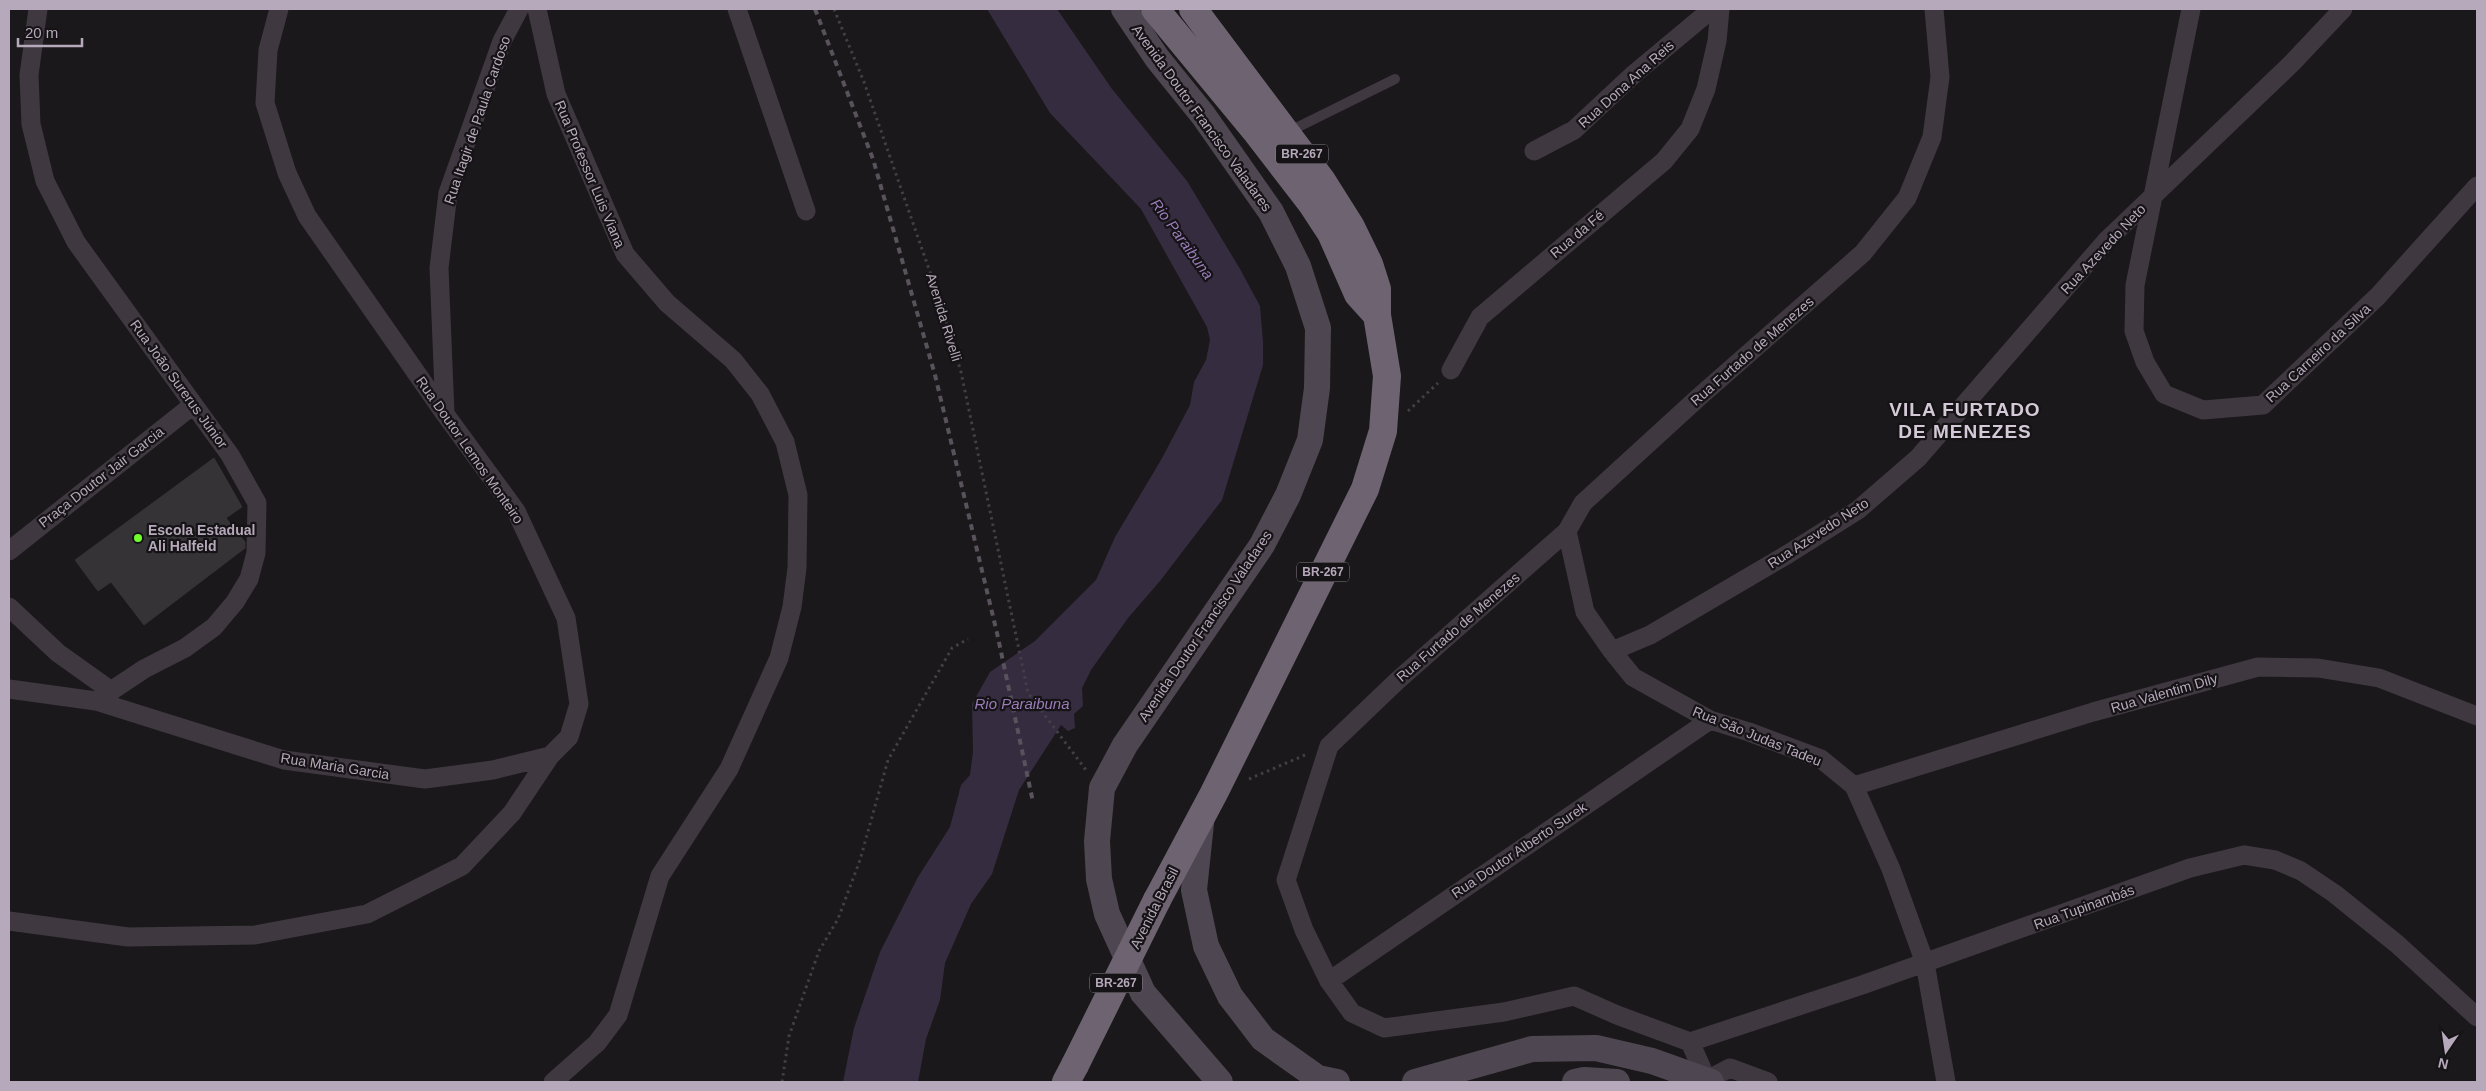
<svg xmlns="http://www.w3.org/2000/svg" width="2486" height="1091" font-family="Helvetica,sans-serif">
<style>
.water{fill:#352c40}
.building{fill:#363336;stroke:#363236}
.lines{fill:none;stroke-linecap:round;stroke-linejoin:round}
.path{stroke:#443e47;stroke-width:3;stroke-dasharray:2.5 4;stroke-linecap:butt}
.lane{stroke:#3f3840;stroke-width:10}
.street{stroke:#3f3840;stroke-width:19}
.secondary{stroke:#4e4650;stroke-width:26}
.highway{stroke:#6e6471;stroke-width:28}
.rail{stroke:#59515b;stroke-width:4;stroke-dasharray:6 5;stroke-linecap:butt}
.highway-bridge{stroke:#6e6471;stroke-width:28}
.poi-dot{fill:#70ff2b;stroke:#151315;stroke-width:2}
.labels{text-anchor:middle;stroke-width:4.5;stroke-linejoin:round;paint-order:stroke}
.shield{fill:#151315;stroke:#867c89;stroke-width:1}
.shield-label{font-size:12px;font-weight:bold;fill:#b6a9bb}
.street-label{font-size:14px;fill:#b6a9bb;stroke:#151315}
.poi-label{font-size:14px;font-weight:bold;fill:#b6a9bb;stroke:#151315;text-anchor:start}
.water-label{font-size:15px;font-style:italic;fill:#9a7db9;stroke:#151315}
.district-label{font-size:19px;font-weight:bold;letter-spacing:1px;fill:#d4cad7;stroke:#151315}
</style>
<rect width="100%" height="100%" fill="#1a181a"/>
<path class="water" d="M987,9H1057L1112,89L1187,181L1240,269L1260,306L1263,342V365L1222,500L1160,581L1128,618L1091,670L1082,688L1083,706L1074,714L1075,728L1068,731L1061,725L1019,790L992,874L971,904L945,963L940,1000L926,1039L918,1082H843L854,1028L880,952L918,877L950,827L961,785L970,775L973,752L972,704L990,672L1035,641L1096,580L1115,537L1161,460L1190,405L1194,382L1206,360L1210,340L1207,327L1141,209L1050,113Z"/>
<path class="building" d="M214,458L242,507L226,518L245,542V548L144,625L111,582L98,591L75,560Z"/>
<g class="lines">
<path class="path" d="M834,9L864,82L939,298L961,372L1028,693L1086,770
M1408,411L1438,383
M1249,779L1305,755
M782,1082L789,1036L819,951L838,919L860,860L888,760L952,648L968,639"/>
<path class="lane" d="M1286,133L1395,79"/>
<path class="street" d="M38,9L29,75L31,124L45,181L76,242L230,455L257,503L256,553L249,579L235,602L214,627L185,648L144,669L96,701
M537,9L556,94L625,254L667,303L733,360L760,394L785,442L798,495L797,568L792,607L779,658L729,769L660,876L618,1015L597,1043L553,1082
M737,9L806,211
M2191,9L2135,285L2134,331L2145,362L2164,394L2203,410L2263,405L2378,296L2477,186
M1534,151L1574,130L1634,74L1712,9
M1451,370L1480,317L1664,161L1690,129L1706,89L1717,41L1720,9
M445,414L439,268L448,193L502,41L519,9
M1567,531L1585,612L1612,651L1633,677L1710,720L1749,732L1821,759L1854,786L1891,869L1925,963L1946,1082
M9,551L193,405
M9,607L58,653L110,690
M1612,651L1650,635L1788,554L1858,510L1918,458L2107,240L2292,63L2343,9
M9,689L96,701L284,760L425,779L493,770L550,756
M1854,786L2093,712L2258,667L2318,668L2379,678L2477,716
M9,921L128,937L255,935L367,914L462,866L512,813L550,756L569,737L579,704L566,618L516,511L445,414L307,216L287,173L265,103L268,50L279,9
M1329,981L1710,720
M1690,1042L1617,1015L1574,996L1504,1012L1384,1028L1352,1013L1329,981L1304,930L1286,880L1329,746L1397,681L1567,531L1583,503L1699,397L1863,253L1907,198L1932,137L1940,77L1934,9
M1768,1082L1730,1068L1707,1080L1690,1042L1862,985L2190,868L2244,855L2275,860L2301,871L2335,894L2397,944L2477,1017"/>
<path class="secondary" d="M1124,9L1157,58L1203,115L1271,212L1298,266L1318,328L1317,388L1310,440L1288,495L1262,545L1125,745L1102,788L1097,841L1099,879L1107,914L1143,993L1220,1082
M1202,814L1194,890L1206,946L1230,996L1263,1039L1318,1078L1337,1082
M1415,1082L1532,1049L1596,1048L1652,1061L1711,1082
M1575,1082L1584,1080L1617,1082"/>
<path class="highway" d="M1155,9L1255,130L1312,204L1331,233L1358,294L1377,315
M1157,900L1214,793L1365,489L1383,431L1387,376L1377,315V289L1369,264L1351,227L1322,181L1193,9
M1066,1082L1075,1065"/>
<path class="rail" d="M815,9L873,159L935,375L997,633L1033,802"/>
<path class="highway-bridge" d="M1075,1065L1157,900"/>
</g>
<circle class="poi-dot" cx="138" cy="538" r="5"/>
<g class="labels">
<g class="shield">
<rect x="1276" y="144.5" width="52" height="19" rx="4"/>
<rect x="1297" y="562.5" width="52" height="19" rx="4"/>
<rect x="1090" y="973.5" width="52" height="19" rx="4"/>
</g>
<g class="shield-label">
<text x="1302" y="158">BR-267</text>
<text x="1323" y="576">BR-267</text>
<text x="1116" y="987">BR-267</text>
</g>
<g class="street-label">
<text transform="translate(1626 84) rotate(-42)" y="5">Rua Dona Ana Reis</text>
<text transform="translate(1202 118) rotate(54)" y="5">Avenida Doutor Francisco Valadares</text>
<text transform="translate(477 120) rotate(-71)" y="5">Rua Itagir de Paula Cardoso</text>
<text transform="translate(590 174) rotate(67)" y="5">Rua Professor Luis Viana</text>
<text transform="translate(1577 234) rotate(-40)" y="5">Rua da Fé</text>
<text transform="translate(2103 249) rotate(-47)" y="5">Rua Azevedo Neto</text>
<text transform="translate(944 317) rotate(73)" y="5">Avenida Rivelli</text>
<text transform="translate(1752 351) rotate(-41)" y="5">Rua Furtado de Menezes</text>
<text transform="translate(2318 353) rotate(-43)" y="5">Rua Carneiro da Silva</text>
<text transform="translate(179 384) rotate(54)" y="5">Rua João Surerus Júnior</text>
<text transform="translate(470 450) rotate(55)" y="5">Rua Doutor Lemos Monteiro</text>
<text transform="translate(101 477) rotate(-38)" y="5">Praça Doutor Jair Garcia</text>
<text transform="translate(1818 533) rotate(-33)" y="5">Rua Azevedo Neto</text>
<text transform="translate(1205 626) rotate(-56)" y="5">Avenida Doutor Francisco Valadares</text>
<text transform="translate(1458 627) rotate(-41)" y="5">Rua Furtado de Menezes</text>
<text transform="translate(2164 693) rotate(-16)" y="5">Rua Valentim Dily</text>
<text transform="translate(1757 736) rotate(22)" y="5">Rua São Judas Tadeu</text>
<text transform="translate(335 766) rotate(9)" y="5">Rua Maria Garcia</text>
<text transform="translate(1519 850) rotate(-34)" y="5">Rua Doutor Alberto Surek</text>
<text transform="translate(2084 907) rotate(-20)" y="5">Rua Tupinambás</text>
<text transform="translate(1154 908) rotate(-63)" y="5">Avenida Brasil</text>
</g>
<g class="poi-label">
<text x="148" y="535">Escola Estadual<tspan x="148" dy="16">Ali Halfeld</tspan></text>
</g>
<g class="water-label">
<text transform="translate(1182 239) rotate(54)" y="5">Rio Paraibuna</text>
<text x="1022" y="709">Rio Paraibuna</text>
</g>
<g class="district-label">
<text x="1965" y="416">VILA FURTADO<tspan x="1965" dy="22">DE MENEZES</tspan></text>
</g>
</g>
<rect width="2486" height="1091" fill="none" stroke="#b6a9bb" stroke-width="20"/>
<g transform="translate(2446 1051) rotate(193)" stroke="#151315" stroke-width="4" paint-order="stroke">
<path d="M0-4L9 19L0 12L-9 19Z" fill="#b6a9bb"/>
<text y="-8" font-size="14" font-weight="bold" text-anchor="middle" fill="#b6a9bb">N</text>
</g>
<path d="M18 38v8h64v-8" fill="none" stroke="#b6a9bb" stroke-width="2.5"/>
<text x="25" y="38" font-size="15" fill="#b6a9bb" stroke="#151315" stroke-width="4" paint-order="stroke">20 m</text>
</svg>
